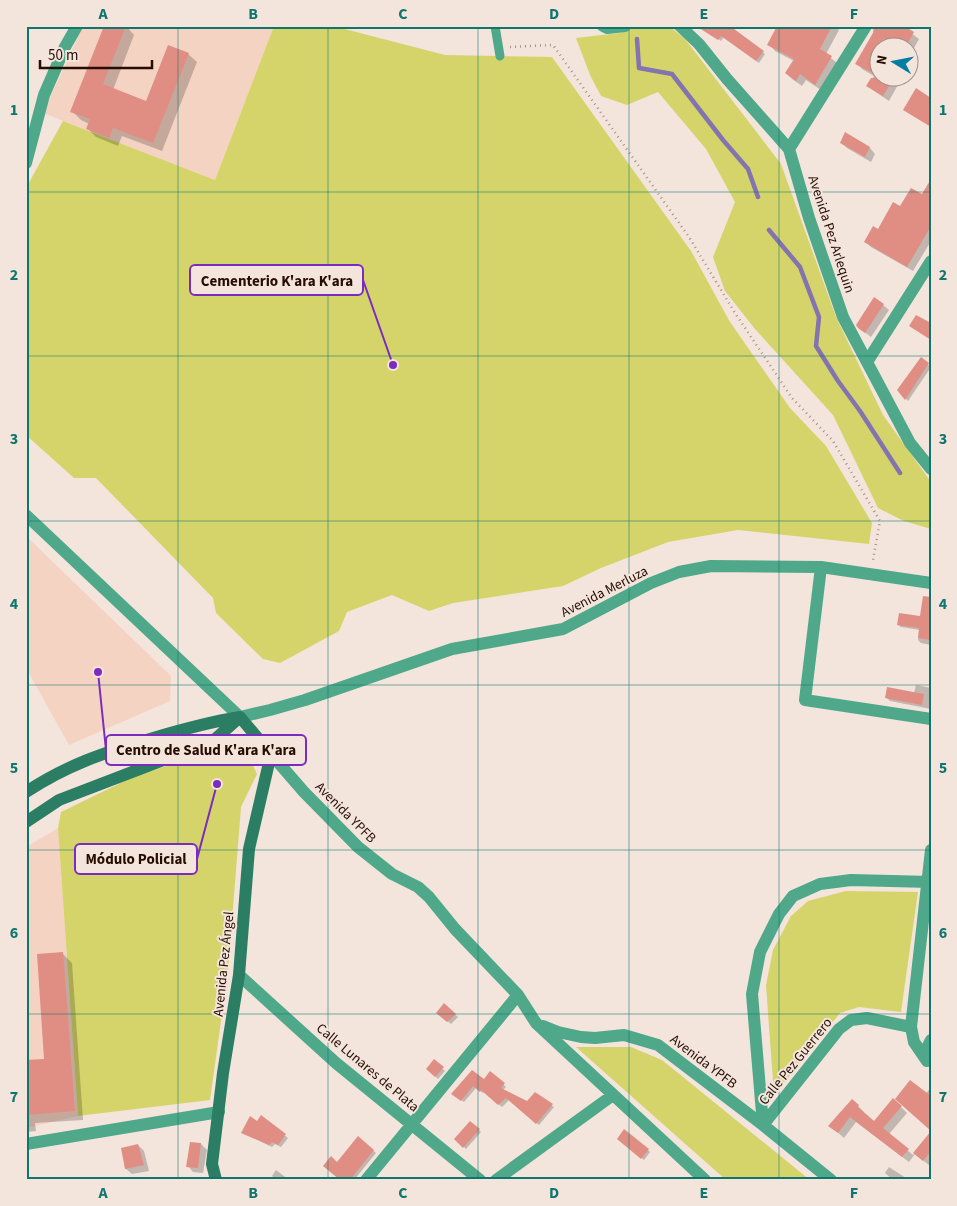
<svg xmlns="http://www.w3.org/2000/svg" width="957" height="1206" font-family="'Source Sans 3',sans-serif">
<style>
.built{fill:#f5d3c2}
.green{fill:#d5d46a}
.shadow{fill:#0003}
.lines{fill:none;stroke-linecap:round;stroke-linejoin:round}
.stream{stroke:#8373ae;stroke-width:4.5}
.building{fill:#e08e83}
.path{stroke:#a59288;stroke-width:2.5;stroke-dasharray:1 4;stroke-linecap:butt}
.lane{stroke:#4ea889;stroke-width:9}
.street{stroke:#4ea889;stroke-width:12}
.secondary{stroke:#2b7d63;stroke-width:12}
.grid{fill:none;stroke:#0f766e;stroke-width:1;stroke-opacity:0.55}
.labels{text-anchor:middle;stroke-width:4;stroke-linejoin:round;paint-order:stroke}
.street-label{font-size:14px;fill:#270d01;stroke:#f3e4dc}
.leader{fill:none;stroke:#7b2cbf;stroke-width:2}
.callout-dot{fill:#7b2cbf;stroke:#f3e4dc;stroke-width:2}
.callout{fill:#f3e4dc;stroke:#7b2cbf;stroke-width:2}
.callout-label{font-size:15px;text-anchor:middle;font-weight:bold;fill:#270d01}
.neatline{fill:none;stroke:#0f766e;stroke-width:2}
.grid-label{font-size:16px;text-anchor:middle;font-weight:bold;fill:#0f766e}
</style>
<rect width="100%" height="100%" fill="#f3e4dc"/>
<path class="built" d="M83,26H274L215,180L43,113Z
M26,536L171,676L170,701L69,745L26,668Z
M58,828L78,1116L26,1128V847Z"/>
<path class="green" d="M274,26H333L445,55L552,57L691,251L730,322L790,408L826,446L872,523L869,544L738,530L668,542L601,568L563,586L453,603L429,611L392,595L347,612L339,631L280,663L263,659L216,613L213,598L96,478H74L26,435V188L63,121L215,180Z
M640,26H669L685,39L781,164L836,317L883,415L931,482V529L904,521L878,508L833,415L755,329L725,291L713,257L735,202L706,149L658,92L627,105L601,96L590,75L576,38L619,33Z
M230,745L247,753L257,774L241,807L228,971L210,1100L78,1116L58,828L61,812L133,777Z
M846,891L918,892L901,1012L859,1007L840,1013L774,1095L766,985L773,950L791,916L808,901Z
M576,1047H631L662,1060L810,1180H726Z"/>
<path class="shadow" d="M126,26L134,35L113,90L146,102L188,54L197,62L162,151L122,136L118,146L96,137L88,129L89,124L81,120L72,111Z
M713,26H730V27L765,54L759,63L724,37L721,41L710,33Z
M799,26H836L839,30L826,54L837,63L821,90L806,80L802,86L792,79L786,73L794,61L775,51L769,44Z
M877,26H902L919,39L910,55V48H896L889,43L886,48H880V59L876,64L880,66V78H895L899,83L889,101L874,91L868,86L874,76L862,69L857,63Z
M846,134L870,148L875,154L871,162L847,148L841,142Z
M931,195V241L913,271L871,247L866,242L900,208L922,196Z
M883,305L889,310L871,337L859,328Z
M921,359L931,367L908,401L898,390Z
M931,597V645L921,643L918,640L920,630L901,627L898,625L922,618Z
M916,685L931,688V709L890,701L886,697L914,693Z
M63,954L72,963L83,1120L35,1123L36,1131L26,1132V1087L48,1085Z
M444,1005L458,1017L451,1024L438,1013Z
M435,1061L445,1071L438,1079L428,1069Z
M490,1073L506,1087L503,1090L527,1103L535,1093L554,1107L539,1125L509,1100L502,1107L484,1092L483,1093L476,1088L464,1102L453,1094L484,1081Z
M929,1090L931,1091V1130L925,1094Z
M853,1101L864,1112L863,1113L875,1123L901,1107L907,1113L889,1134L913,1155L925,1141L931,1145V1163L929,1165L915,1154L909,1162L856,1122L844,1138L836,1131Z
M262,1117L288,1138L281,1147L275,1144L272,1147L243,1133L258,1122Z
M479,1130L481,1132L466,1149L456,1139Z
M358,1138L376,1153L354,1180H341L337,1163Z
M621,1141L648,1150L650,1152L644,1160Z
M191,1143L201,1144L207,1150L203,1173L193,1172L188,1166Z
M138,1145L144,1151L149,1171L132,1174L126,1169Z
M889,1167L909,1180H893L885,1173Z
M276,1170L289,1180H274H276L272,1176Z"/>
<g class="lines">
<path class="stream" d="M637,39L639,68L672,74L723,140L748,169L758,197
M769,230L800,267L819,317L816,346L838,381L860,411L900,473"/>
</g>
<path class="building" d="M104,26H126L103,84L146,101L168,45L189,53L153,143L113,128L109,138L86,129L90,119L70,112Z
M696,26H730L764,51L756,61L721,36L718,40Z
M777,26H832L820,49L832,56L815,85L800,74L796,81L785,73L794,59L767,45Z
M874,26H904L914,32L905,48H898L883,39L870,59L880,65V77L855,64L873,33Z
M871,78H894L883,96L866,86Z
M916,88L931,98V127L903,110Z
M845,132L870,147L865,157L840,143Z
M931,179V226L907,267L864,242L873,226L878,229L893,202L900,206L911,188L922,194Z
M874,297L884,304L865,333L858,328L856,325Z
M916,315L931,323V340L909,326Z
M921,357L929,363L905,400L897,390Z
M923,596L931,597V640L918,638L919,628L897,625L899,613L920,616Z
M887,687L924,694L922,705L885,698Z
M63,952L75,1111L26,1115V1060L44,1059L37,954Z
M444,1003L456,1014L447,1022L436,1013Z
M434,1059L444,1067L435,1077L426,1069Z
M472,1070L484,1079L490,1071L505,1083L501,1088L527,1101L535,1092L553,1104L536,1124L506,1098L498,1105L481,1090L480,1092L473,1086L461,1101L451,1094Z
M910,1080L931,1096V1151L923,1161L913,1153L931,1131L895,1099Z
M893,1098L902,1106L883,1128L909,1149L902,1157L850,1117L838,1133L828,1126L852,1099L859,1105L858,1107L874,1121Z
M261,1115L286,1134L278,1145L272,1142L269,1145L241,1133L250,1116L257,1121Z
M470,1121L480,1129L463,1148L454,1139Z
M624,1129L649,1149L641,1159L617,1139Z
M358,1136L374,1150L350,1180H340L323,1166L331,1156L337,1162Z
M190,1142L201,1143L198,1168L186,1167Z
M138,1144L144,1165L125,1169L121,1148Z"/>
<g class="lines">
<path class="path" d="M510,47L553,45L689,237L735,313L792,398L833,441L880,521L873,560"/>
<path class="lane" d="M495,26L500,56"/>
<path class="street" d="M603,26L607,28L625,26
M680,26L699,44L727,79L789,149L809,218L843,317L910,443L931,469
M789,149L866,26
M26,163L44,95L65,47L77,26
M867,362L931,261
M26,515L240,717L270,710L305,700L452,649L563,629L651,583L679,572L711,566L821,567L931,583
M821,567L805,700L931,719
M271,754L304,792L358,847L392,874L418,887L429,897L455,929L518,995L536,1023L705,1180
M239,975L336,1063L480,1180
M543,1026L558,1032L581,1037L595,1038L624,1035L658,1045L763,1125L831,1180
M927,1061L914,1042L911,1027L931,850
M927,1061L926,1050L931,1040
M763,1125L752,994L760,952L779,914L793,896L820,884L851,880L931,882
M763,1125L839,1029L851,1020L867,1018L911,1027
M26,1144L219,1112
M366,1180L518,995
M496,1180L613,1095"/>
<path class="secondary" d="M26,792C67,765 103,753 150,739C180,730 209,722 240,717
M26,822L59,800L213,741L240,717
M216,1180L212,1164L223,1073L239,975L249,849L271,754L240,717"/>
</g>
<path class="grid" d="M178,26V1180M328,26V1180M478,26V1180M629,26V1180M779,26V1180M26,192H931M26,356H931M26,521H931M26,685H931M26,850H931M26,1014H931"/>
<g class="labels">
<g class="street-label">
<text transform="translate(832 234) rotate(72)" y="5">Avenida Pez Arlequin</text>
<text transform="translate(604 591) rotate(-27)" y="5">Avenida Merluza</text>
<text transform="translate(346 812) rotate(45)" y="5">Avenida YPFB</text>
<text transform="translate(223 964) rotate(-84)" y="5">Avenida Pez Ángel</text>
<text transform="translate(704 1061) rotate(37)" y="5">Avenida YPFB</text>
<text transform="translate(795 1061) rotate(-51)" y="5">Calle Pez Guerrero</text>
<text transform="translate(368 1067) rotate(40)" y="5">Calle Lunares de Plata</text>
</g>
</g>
<path class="leader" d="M393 365L363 280M98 672L106 750M217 784L197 859"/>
<g class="callout-dot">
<circle cx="393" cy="365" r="5"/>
<circle cx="98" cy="672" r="5"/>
<circle cx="217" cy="784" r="5"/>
</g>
<g class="callout">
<rect x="190" y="265" width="173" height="30" rx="5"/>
<rect x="106" y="735" width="200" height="30" rx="5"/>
<rect x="75" y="844" width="122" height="30" rx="5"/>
</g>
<g class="callout-label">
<text x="277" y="286">Cementerio K'ara K'ara</text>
<text x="206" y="755">Centro de Salud K'ara K'ara</text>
<text x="136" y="864">Módulo Policial</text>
</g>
<rect width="957" height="1206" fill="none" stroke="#f3e4dc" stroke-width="55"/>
<g transform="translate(894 62) rotate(280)"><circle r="24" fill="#f3e4dc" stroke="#a18e84"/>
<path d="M0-4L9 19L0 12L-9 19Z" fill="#027da4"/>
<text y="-8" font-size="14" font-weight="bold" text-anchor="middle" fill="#270d01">N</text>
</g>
<path d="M40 60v8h112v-8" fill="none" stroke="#270d01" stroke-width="2.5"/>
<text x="48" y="60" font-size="15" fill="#270d01" stroke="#f3e4dc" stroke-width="4" paint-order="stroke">50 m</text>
<rect x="28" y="28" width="902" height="1150" class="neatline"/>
<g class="grid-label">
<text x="103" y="19">A</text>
<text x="253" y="19">B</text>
<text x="403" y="19">C</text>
<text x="554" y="19">D</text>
<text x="704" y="19">E</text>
<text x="854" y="19">F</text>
<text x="14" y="115">1</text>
<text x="943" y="115">1</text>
<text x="14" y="280">2</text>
<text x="943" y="280">2</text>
<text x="14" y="444">3</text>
<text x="943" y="444">3</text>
<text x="14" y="609">4</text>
<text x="943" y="609">4</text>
<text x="14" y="773">5</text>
<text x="943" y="773">5</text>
<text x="14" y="938">6</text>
<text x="943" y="938">6</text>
<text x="14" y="1102">7</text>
<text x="943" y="1102">7</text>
<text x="103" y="1198">A</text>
<text x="253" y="1198">B</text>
<text x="403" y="1198">C</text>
<text x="554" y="1198">D</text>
<text x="704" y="1198">E</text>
<text x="854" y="1198">F</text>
</g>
</svg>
